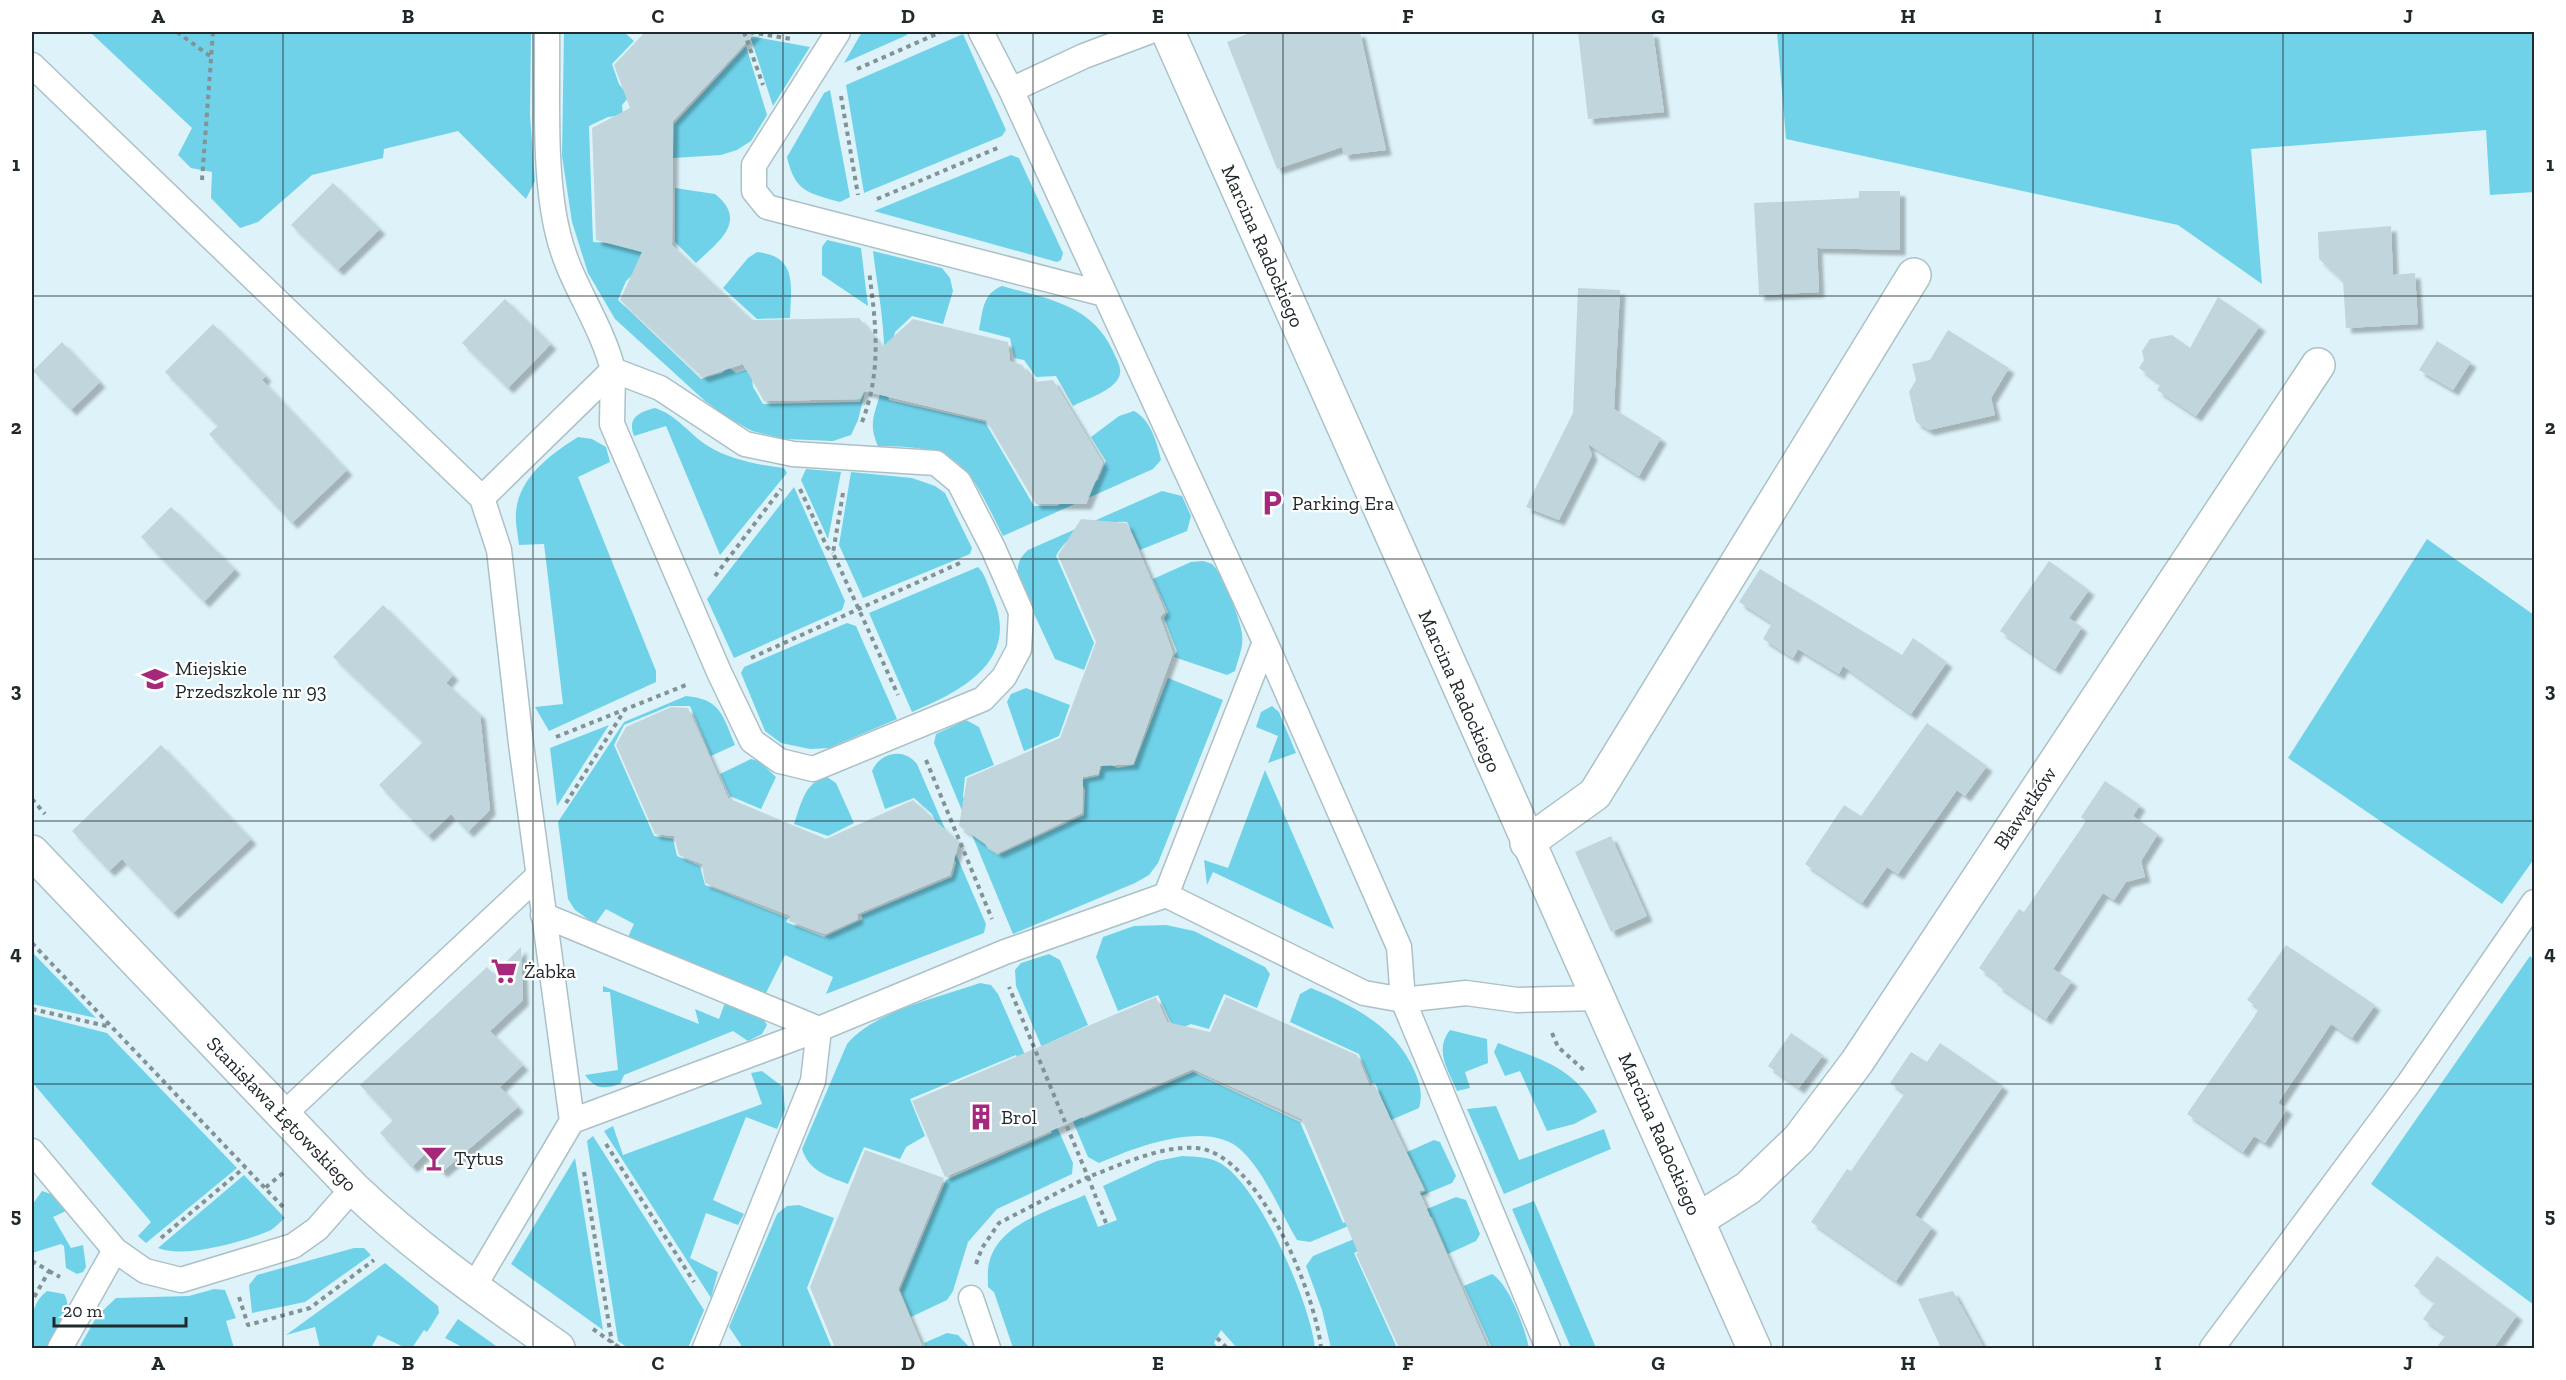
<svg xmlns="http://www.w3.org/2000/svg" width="2566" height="1380" font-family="'Zilla Slab',serif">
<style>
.green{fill:#6fd2e9}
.building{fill:#c1d6dc;filter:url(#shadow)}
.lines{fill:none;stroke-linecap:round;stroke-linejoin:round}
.lane-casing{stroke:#acc1c7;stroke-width:27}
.street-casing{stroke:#acc1c7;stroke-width:36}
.secondary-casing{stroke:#acc1c7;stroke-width:36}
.path{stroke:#829296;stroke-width:4;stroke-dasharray:4.5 4.5;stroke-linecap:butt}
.lane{stroke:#fff;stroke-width:24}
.street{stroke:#fff;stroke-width:33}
.secondary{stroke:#fff;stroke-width:33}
.grid{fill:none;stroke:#20292b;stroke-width:1.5;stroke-opacity:0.55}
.labels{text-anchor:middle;stroke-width:4.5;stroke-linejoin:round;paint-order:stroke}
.street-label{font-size:20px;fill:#20292b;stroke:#fff}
.poi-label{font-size:20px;fill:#20292b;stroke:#fff;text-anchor:start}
.neatline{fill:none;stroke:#20292b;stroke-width:2}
.grid-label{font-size:20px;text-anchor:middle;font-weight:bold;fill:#20292b}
</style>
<defs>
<filter id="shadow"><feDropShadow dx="5.5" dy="5.5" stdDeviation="1.5" flood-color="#0004"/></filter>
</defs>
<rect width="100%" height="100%" fill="#ddf3f9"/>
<path class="green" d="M90,32H531L530,115L535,181L526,199L458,131L384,149L383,158L312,175L258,222L240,228L211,198L212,172L191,168L178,155L192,128Z
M564,32H624L634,41L612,64L619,84L629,97L622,105L623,115L608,117L589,126L593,242L657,246L656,253L626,281L618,300L701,379L722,373L728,367L736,373L751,368L753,387L763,404L860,402L865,392L858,420L851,435L833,441L785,439L752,431L727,417L705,401L615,319L588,273L572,222L562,156Z
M862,32H906L907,35L844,63Z
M1777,32H2534V192L2490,195L2486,130L2251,149L2262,284L2178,225L1786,139Z
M963,34L1006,130L1002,136L864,193L846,85Z
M750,36L810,47L773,106Z
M746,46L767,115L751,141L737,150L721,155L673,158L674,124Z
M830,90L850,197L840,202C808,193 795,192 787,157L824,93Z
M1011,155L1019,158L1063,253L1061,260L1057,262L874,211Z
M675,188L715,194C749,221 718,242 696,263L675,242Z
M827,240L861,248L868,306L822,275V247Z
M873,251L942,268L950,278L953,291L943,324L912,316L895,332L884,379L889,400L985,422L1034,506H1057L1098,480L1106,461L1091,437L1119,416L1134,411C1150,419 1157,442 1161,460L1153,469L1003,536C968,466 963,446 878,446C867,421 876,414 881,389C890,345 878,295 873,251Z
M757,252C798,256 791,286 790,318L757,319L723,288L748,258Z
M1002,286C1047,299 1091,304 1113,351C1116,359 1123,368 1119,377C1113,391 1086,399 1073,406L1056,376L1036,377L1024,360L1014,358L1010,338L979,330C983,311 982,294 1002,286Z
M655,408C677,415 689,434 708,446C731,460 759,465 784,468L787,473L720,555L666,426L634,436C627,418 639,412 655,408Z
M578,437L592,439L606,447L610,462L578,477L656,671V682L549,731L535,707L563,704L544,544L519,545C518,535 515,523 516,512C519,477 551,454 578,437Z
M806,469L841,472L828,539L801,480Z
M851,472L912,478L935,486L945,493L972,548L970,554L863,598L839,545Z
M794,487L845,601L842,610L734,658L707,599Z
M1162,491L1182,496L1191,516L1187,531L1140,550L1127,522C1099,520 1069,531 1056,556L1094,643L1084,670L1055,659L1018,579C1017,566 1018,559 1028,550Z
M2427,539L2534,615V859L2502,904L2288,758Z
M1203,561C1206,562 1210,563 1212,564C1222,572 1241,621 1242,634C1244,647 1238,659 1235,671L1227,675L1174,657L1177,651L1164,618L1168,612L1153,579L1191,562Z
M978,567C986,575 989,589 994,600C1019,662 960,692 912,712L869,613Z
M847,623L856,626L897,719L829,748L810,749L781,743L765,731L741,673L744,667Z
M1168,678L1223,700L1158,863L1149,875L1135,883L1013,934L934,743L936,734L966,720L979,727L994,765L965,777L963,796L987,848L998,855L1084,815L1085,790L1080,780L1099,776L1103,762L1118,768L1134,765Z
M1026,688L1070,705L1059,736L1024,751L1007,702L1011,694Z
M686,696C721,699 723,716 735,745L711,756L690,706H670L624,725L614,745L654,836L673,839L677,856L700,866L705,885L788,918L786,922L824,937L863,919L861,915L952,877L956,863L932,814L914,798L885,809L872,771C880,752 904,747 917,764L986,924L984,933L826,994L833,977L785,955L766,993L628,937L634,924L606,909L595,924L575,910L568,899L558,822L624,722Z
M1272,706L1279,712L1296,753L1268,763L1278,736L1256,727L1261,712Z
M609,725L557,806L550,748Z
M751,759L759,761L776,777L761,809L730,796L720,774Z
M1265,770L1334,929L1213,872L1207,885L1204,860L1228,868Z
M827,777L836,783L854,823L828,836L794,824C801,804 805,781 827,777Z
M1166,925L1194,931L1265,967L1270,974L1257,1008L1224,994L1209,1029L1191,1024L1175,1031L1158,995L1118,1011L1096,957L1103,937L1134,926Z
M32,952L96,1018L32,1004Z
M1049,954L1060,960L1088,1025L1051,1042L1083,1119L1193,1072L1300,1122L1343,1223L1426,1191L1407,1152L1434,1140L1440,1142L1456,1176L1452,1183L1310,1242L1297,1240C1281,1213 1265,1173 1242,1151C1210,1118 1135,1147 1099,1163L1088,1157L1016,986L1015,970L1021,963Z
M2530,956L2534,960V1305L2371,1184Z
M980,983L991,985L998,994L1073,1163L1072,1174L997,1209L968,1242L953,1291L947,1300L911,1317L900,1290L946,1180L1052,1133L1016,1055L910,1099L925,1136L906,1147L900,1159L864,1147L848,1184C827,1176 809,1171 802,1149L847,1044C876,1010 938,998 980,983Z
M603,986L699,1024L695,1009L719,1019L726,1000L761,1015L767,1025L762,1034L748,1041L733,1031L624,1075L620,1084C604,1089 596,1090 585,1075L618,1070L610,992H603Z
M1311,988C1354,1006 1396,1027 1415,1072C1420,1085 1423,1094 1419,1108L1391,1120L1375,1083H1371L1359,1054L1290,1022L1300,994Z
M32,1014L107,1033L237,1168L146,1243L138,1236L151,1222L32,1082Z
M1450,1030L1487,1039L1488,1063L1465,1072L1470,1088L1457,1091C1448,1070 1434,1050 1450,1030Z
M1498,1043C1541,1060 1576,1067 1597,1112L1574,1124L1547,1131L1520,1071L1505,1076L1494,1052Z
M762,1071L783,1087L785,1110L777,1129L746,1117L713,1200L744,1214L738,1225L706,1213L690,1258L718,1272L711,1298L604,1131L613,1126L623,1155L762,1104L751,1073Z
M1496,1106L1519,1160L1604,1129L1611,1149L1504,1194L1467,1109Z
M593,1136L704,1310L688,1348H628L618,1341L587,1141Z
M1182,1156C1194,1157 1206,1156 1218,1162C1258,1181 1311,1305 1315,1348H1237L1221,1330L1214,1343L1218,1348H1013L994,1292L988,1287C988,1280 987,1271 989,1263C998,1223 1052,1210 1085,1195L1098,1227L1117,1220L1103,1186L1157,1161Z
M575,1158L603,1330L511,1264Z
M244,1175L285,1218C281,1221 276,1227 271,1230C247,1241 183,1259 158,1248Z
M42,1191L54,1195L66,1211L53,1217L71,1248L83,1245L86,1267L83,1272L77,1274L66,1268L64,1246L61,1244L32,1253V1205Z
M1456,1197L1466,1200L1480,1234L1476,1241L1448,1254L1432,1217L1354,1253L1397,1348H1331L1322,1310L1306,1266L1313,1256Z
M1534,1201L1596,1348H1571L1512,1209Z
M799,1205L834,1218L807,1288L832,1348H743L729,1327L777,1214L787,1206Z
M354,1248H364L371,1255L305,1302L252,1313L249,1285L257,1275Z
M385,1263L438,1306L439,1313L427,1332L424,1330L412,1348H406L378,1335L371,1348H320L315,1327L286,1335Z
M1492,1274C1509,1284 1525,1328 1529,1348H1492L1464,1286Z
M214,1289L225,1290L236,1318L226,1321L234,1348H79L97,1316L116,1298L189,1296Z
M47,1291L64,1294C75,1312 57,1332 48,1348H32C32,1326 28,1306 47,1291Z
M458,1319L499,1348H464L445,1338Z
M947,1333L958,1335L970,1348H926L924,1343Z"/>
<path class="building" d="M645,32H756L673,121L672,245L752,320L859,318L882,347L913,319L1008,342L1010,361L1022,365L1034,382L1053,380L1103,463L1086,504H1036L986,420L864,391L860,399L764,401L743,364L703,377L620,300L642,252L596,240L592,128L630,108L614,65Z
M1252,32H1360L1386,150L1344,155L1342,147L1277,169L1227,42Z
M1578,32H1653L1664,112L1588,119Z
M333,183L380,229L338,270L291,225Z
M1859,191H1900V250L1817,248L1819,292L1759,295L1754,203L1859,198Z
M2391,226L2393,275L2415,273L2418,324L2346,328L2343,281L2319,259L2318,232Z
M1578,288L1620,290L1614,409L1661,438L1639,476L1588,444L1592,455L1559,520L1526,507L1573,413Z
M2218,297L2260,326L2196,416L2157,390L2161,384L2139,368L2144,360L2142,351L2150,339L2172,335L2190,348Z
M505,299L551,344L508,388L462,343Z
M213,324L266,376L262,380L347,470L292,523L209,434L218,426L165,372Z
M1948,330L2009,368L1991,398L1995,415L1929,430L1916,422L1909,392L1916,380L1912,364L1930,360Z
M2437,341L2471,362L2453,390L2419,370Z
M62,342L100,382L71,410L33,371Z
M171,507L235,569L204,602L141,537Z
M1081,519L1127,523L1165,612L1160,617L1173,653L1133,764L1100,766L1098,774L1083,777L1082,813L998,853L959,826L967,778L1060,738L1096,642L1058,555Z
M2049,561L2089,590L2069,618L2082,627L2055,669L2000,631Z
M1760,569L1902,655L1913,638L1947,662L1911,714L1843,666L1839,674L1798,649L1793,658L1763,639L1772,623L1739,602Z
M383,605L453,675L446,683L480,714L490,810L468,832L451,814L428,836L379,785L423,742L333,657Z
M671,707L688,708L728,798L826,839L913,800L959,842L950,875L857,914L858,919L825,934L789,921L791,916L705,883L702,864L679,855L674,836L655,834L616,745L626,727Z
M1927,723L1987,766L1965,796L1957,790L1898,874L1887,867L1862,903L1805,864L1844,805L1861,816Z
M161,745L251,839L173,913L122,859L109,871L72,831Z
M2105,781L2140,805L2133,816L2158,834L2141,861L2145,877L2126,882L2114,900L2103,893L2053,969L2072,981L2046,1019L1997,985L1999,982L1979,968L2019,909L2024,912L2086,821L2081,817Z
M1611,836L1647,916L1611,932L1575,852Z
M2286,945L2375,1005L2352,1038L2331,1024L2278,1103L2287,1109L2265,1143L2254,1136L2243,1152L2187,1114L2254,1017L2259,1008L2247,1000Z
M521,947L523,1000L490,1031L523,1065L500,1087L518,1107L442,1172L425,1154L412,1167L380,1133L393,1120L360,1085L487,967L494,974Z
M1156,997L1167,1022L1210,1032L1226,997L1357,1055L1370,1087L1374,1084L1424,1190L1419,1191L1488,1348H1399L1356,1254L1358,1253L1302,1119L1193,1069L945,1177L912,1101Z
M1791,1033L1823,1055L1799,1088L1768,1066Z
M1940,1043L2003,1086L1915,1215L1932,1227L1896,1281L1811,1222L1847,1169L1851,1171L1905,1093L1890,1083L1911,1052L1927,1062Z
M865,1150L944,1178L898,1289L923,1348H835L810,1287Z
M2437,1256L2517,1315L2494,1348H2436L2446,1335L2423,1319L2435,1302L2414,1286Z
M1953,1291L1984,1348H1941L1918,1299Z"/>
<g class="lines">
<g class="lane-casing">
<path id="lane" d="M838,32L754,165V191L767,207L1104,294
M981,32L1011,90L1265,642L1399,947L1403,1000L1548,1348
M32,65L482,498L499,550L521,744L572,1121L473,1288
M1011,90L1084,56L1148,32
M613,370L660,388L745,444L793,454L936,463L959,482L993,548L1021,612L1019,649L1004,677L983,699L813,769L780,761L752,741L719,672L612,424Z
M482,498L613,370C601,322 569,282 558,234C543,173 548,94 547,32
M1166,895L1364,993L1403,1000L1466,993L1517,1000L1599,998
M543,915L819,1029L813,1081L705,1348
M283,1115L539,875
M572,1121L819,1029L1005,952L1166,895L1265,642
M32,1151L115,1250
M971,1298L988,1348
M60,1348L115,1250L145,1271L181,1280L293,1246L317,1229L353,1188
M2212,1348L2409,1083L2534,902"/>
</g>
<g class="street-casing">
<path id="street" d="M1527,843L1595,794L1914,275
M32,852L353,1188C418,1250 486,1297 558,1348
M1698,1220L1748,1188L1799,1139L1857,1062L2318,365"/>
</g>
<g class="secondary-casing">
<path id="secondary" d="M1168,32L1754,1348"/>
</g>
<path class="path" d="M177,32L210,56
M744,32L763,85
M750,32L791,39
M857,69L941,32
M841,96L858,195
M202,180L213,32
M877,199L1000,147
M862,422C882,371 876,324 869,271
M800,489L827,547L833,553
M843,493L833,553L898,695
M715,576L781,489
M751,658L962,562
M556,737L686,685
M926,760L992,919
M32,799L45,814
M566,803L626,708
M32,943L265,1188
M32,1009L111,1027
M1552,1033L1558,1047L1586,1072
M606,1144L694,1282
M584,1172L612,1343
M283,1173L265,1188L285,1209
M1106,1223L1088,1177C1121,1165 1161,1145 1197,1148C1259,1154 1316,1296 1321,1348
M161,1238L245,1167
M32,1261L49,1271L32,1301
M976,1264L982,1248L999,1223L1088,1177L1009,987
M49,1271L60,1277
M239,1297L248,1325L310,1308L374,1260
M593,1329L620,1348
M1217,1338L1227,1348"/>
<use href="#lane" class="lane"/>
<use href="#street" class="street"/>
<use href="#secondary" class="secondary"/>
</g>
<path class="grid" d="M283,32V1348M533,32V1348M783,32V1348M1033,32V1348M1283,32V1348M1533,32V1348M1783,32V1348M2033,32V1348M2283,32V1348M32,296H2534M32,559H2534M32,821H2534M32,1084H2534"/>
<defs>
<g id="parking-bare" transform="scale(2.07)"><path d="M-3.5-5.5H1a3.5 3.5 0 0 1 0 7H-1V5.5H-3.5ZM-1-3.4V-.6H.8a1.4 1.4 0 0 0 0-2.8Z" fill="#a5287a" stroke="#fff" stroke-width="2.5" paint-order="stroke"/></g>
<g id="school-bare" transform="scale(2.07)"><path d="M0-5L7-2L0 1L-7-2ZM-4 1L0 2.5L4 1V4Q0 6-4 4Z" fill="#a5287a" stroke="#fff" stroke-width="2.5" paint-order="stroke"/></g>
<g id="supermarket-bare" transform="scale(2.07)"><path d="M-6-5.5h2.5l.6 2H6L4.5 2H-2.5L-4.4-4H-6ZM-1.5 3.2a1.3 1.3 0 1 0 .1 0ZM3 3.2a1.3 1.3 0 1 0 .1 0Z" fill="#a5287a" stroke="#fff" stroke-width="2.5" paint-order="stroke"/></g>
<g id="building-bare" transform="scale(2.07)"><path d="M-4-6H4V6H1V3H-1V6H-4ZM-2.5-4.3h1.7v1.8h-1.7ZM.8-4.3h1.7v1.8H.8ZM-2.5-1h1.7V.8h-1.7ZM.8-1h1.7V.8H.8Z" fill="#a5287a" stroke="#fff" stroke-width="2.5" paint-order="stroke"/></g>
<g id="bar-bare" transform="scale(2.07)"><path d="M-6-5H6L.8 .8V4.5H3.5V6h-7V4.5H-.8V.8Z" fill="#a5287a" stroke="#fff" stroke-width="2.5" paint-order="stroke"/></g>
</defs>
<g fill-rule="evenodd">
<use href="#parking-bare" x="1272" y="503"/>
<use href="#school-bare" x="155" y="679"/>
<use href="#supermarket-bare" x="504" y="971"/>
<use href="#building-bare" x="981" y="1117"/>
<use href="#bar-bare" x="434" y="1158"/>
</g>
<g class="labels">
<g class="street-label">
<text transform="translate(1263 246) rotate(66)" y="7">Marcina Radockiego</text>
<text transform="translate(1460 691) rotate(66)" y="7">Marcina Radockiego</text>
<text transform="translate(2025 808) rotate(-56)" y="7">Bławatków</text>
<text transform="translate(282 1114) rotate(46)" y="7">Stanisława Łętowskiego</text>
<text transform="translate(1660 1134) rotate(66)" y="7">Marcina Radockiego</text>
</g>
<g class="poi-label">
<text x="1292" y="510">Parking Era</text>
<text x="175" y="675">Miejskie<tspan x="175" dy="23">Przedszkole nr 93</tspan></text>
<text x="524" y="978">Żabka</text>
<text x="1001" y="1124">Brol</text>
<text x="454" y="1165">Tytus</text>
</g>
</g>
<rect width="2566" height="1380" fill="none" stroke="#ffffff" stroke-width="66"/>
<path d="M54 1317v9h132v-9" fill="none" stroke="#20292b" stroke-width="3"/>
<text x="63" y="1317" font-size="18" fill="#20292b" stroke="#ffffff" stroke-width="4.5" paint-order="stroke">20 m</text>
<rect x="33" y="33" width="2500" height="1314" class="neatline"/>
<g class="grid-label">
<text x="158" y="23">A</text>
<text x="408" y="23">B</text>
<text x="658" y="23">C</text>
<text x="908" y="23">D</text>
<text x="1158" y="23">E</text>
<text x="1408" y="23">F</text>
<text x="1658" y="23">G</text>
<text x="1908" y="23">H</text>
<text x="2158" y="23">I</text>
<text x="2408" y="23">J</text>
<text x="16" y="171">1</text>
<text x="2550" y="171">1</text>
<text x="16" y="434">2</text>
<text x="2550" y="434">2</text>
<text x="16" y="697">3</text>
<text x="2550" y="697">3</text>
<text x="16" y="960">4</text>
<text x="2550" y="960">4</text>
<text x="16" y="1222">5</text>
<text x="2550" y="1222">5</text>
<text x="158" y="1370">A</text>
<text x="408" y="1370">B</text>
<text x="658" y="1370">C</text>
<text x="908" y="1370">D</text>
<text x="1158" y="1370">E</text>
<text x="1408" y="1370">F</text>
<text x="1658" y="1370">G</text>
<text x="1908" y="1370">H</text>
<text x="2158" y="1370">I</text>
<text x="2408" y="1370">J</text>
</g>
</svg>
